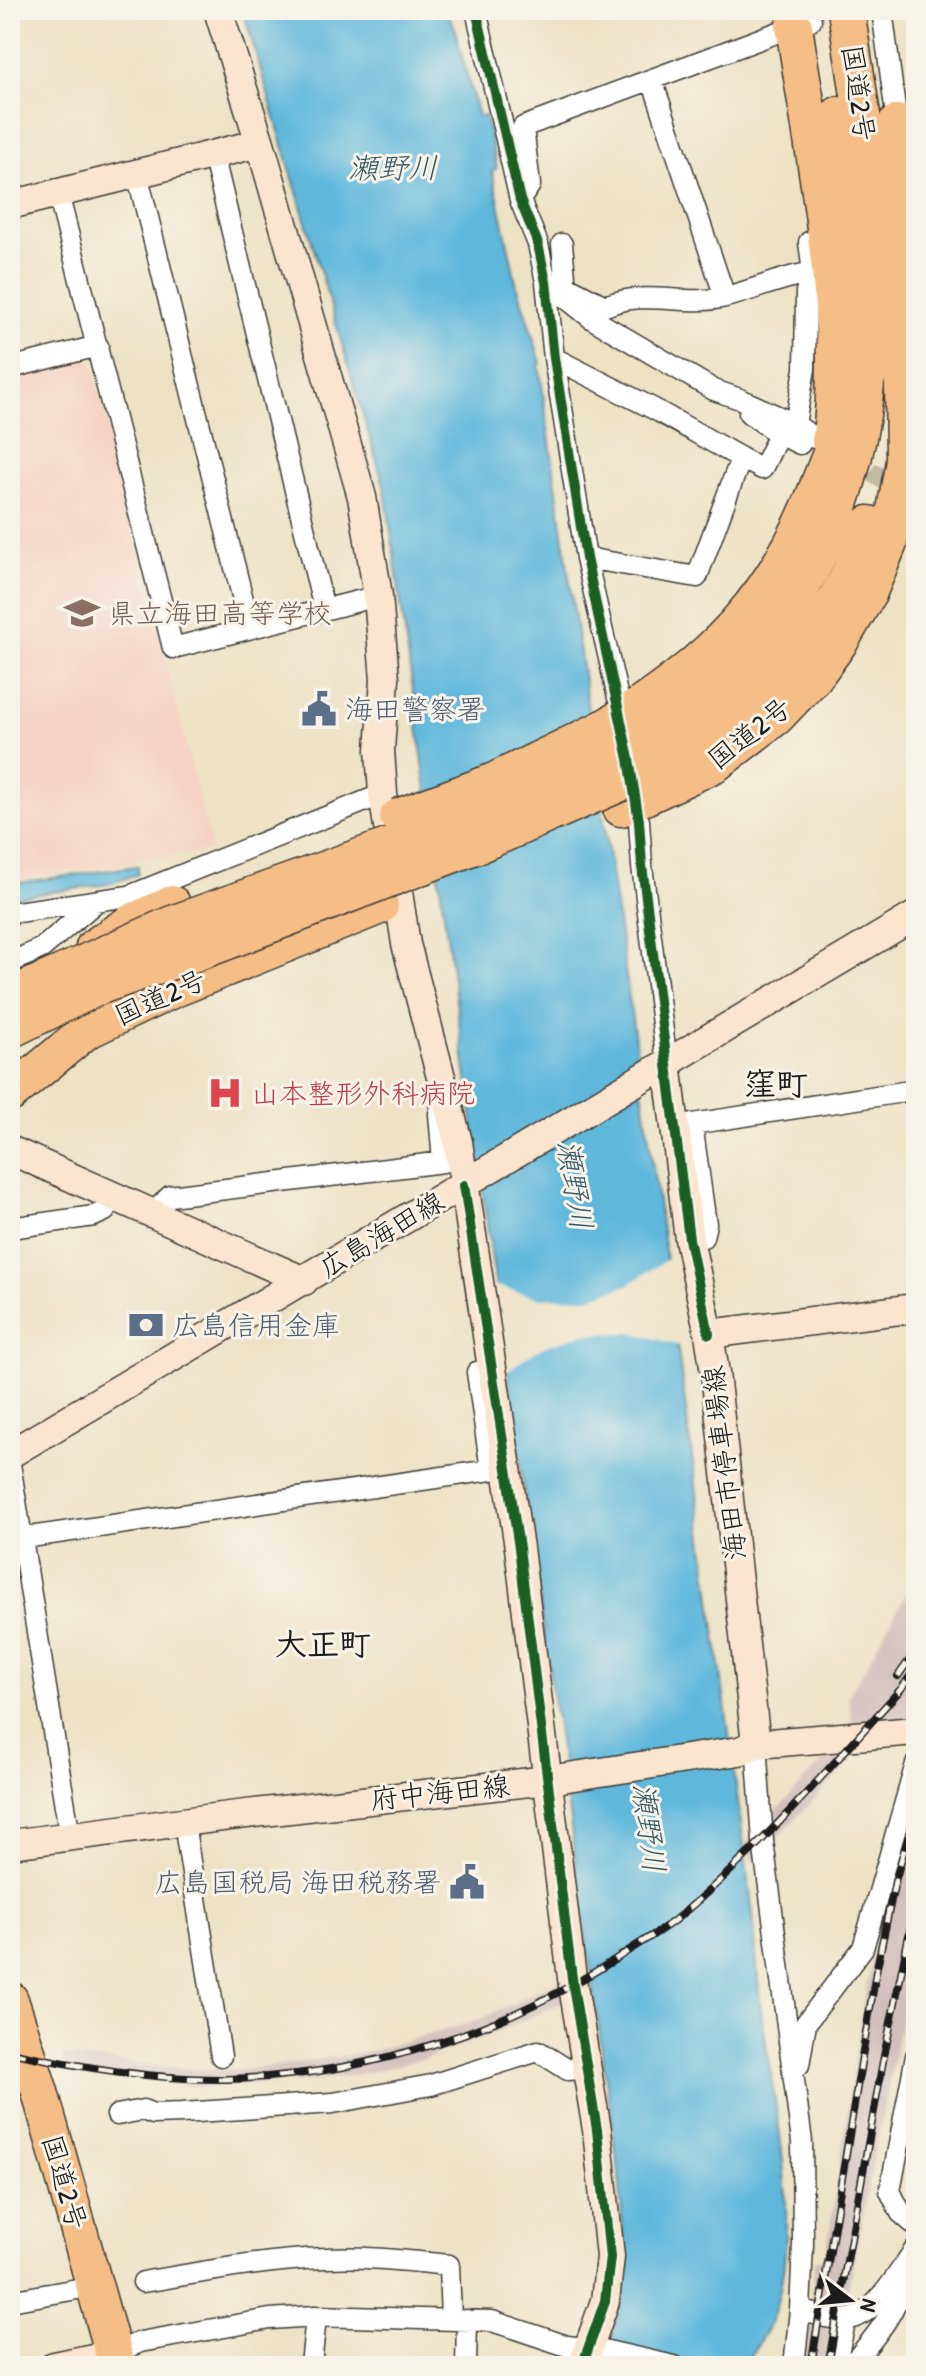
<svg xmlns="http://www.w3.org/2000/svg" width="926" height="2376" font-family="'Patrick Hand','Klee One',sans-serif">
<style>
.built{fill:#f5d2c3}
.industrial{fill:#d1bfbd}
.water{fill:#5fb8dc;stroke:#3e6a7c;stroke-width:2}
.pier{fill:#ede2c4}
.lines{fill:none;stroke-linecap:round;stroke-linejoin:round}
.street-tunnel{stroke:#c3baa2;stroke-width:20;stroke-dasharray:20 10;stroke-linecap:butt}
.street-casing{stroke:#3b3a35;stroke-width:23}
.secondary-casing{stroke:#3b3a35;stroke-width:31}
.highway-casing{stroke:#3b3a35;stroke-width:39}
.street{stroke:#fff;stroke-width:20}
.secondary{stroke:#fbe5cf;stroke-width:28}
.highway{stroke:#f6be87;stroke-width:36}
.rail-casing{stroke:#1c1c1c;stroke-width:8}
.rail{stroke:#f7f3e8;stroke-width:5;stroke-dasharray:15;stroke-linecap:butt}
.highway-bridge-casing{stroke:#3b3a35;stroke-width:39;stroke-linecap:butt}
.highway-bridge{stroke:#f6be87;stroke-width:36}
.cycleway-casing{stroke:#f7f3e8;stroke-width:15}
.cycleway{stroke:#1b5e20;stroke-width:10}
.labels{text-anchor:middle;stroke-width:6;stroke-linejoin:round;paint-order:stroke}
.street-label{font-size:28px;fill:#1c1c1c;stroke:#f7f3e8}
.education-label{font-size:28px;fill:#785e54;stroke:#f7f3e8;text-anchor:start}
.service-label{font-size:28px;fill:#4e5e75;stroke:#f7f3e8;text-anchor:start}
.health-label{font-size:28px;fill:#be3a42;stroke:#f7f3e8;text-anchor:start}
.water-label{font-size:30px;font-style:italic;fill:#375a69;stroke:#f7f3e8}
.quarter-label{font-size:32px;font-weight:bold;fill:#1c1c1c;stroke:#f7f3e8}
</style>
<rect width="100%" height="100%" fill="#f7f3e8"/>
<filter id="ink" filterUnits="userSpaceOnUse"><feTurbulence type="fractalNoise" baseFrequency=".0125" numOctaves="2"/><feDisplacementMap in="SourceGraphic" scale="16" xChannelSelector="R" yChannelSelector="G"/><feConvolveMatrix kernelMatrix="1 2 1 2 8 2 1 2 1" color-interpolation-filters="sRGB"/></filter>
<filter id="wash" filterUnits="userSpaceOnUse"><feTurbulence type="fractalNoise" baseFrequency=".006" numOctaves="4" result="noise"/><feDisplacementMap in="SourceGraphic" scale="32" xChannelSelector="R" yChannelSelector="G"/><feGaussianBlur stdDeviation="1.8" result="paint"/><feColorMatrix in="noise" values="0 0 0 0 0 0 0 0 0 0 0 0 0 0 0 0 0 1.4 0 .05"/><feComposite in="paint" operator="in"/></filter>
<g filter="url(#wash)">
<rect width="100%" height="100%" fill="#ede2c4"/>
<path class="built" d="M90,356L212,850L10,880V376Z"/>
<path class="industrial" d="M916,1577V1717L887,1719L842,1771L752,1863L747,1841L831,1753L852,1722L848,1697Z
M916,1780V1945L833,2366H804L815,2261L826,2255L865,1994L885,1894Z
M585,1969L587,1990L540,2013L484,2037L426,2058L374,2071L312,2082L197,2086L65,2072L63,2056L198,2070L254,2069L369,2052L476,2021Z"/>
<path class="water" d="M243,10H446L454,26L478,116H485L497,168L492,171L516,282L541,363L539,365L661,1223L753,1914C756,1948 757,1983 762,2017C775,2109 802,2222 774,2313C768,2331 754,2349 745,2366H603L618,2312L625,2258L619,2173L385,489Z
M138,866V874L109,884L10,898V884Z"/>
<path class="pier" d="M669,1258L681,1346L635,1333L583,1334L546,1346L523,1359L505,1373L493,1285L539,1298L590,1297L628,1285Z"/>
</g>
<g filter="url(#ink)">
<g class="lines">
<path class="street-tunnel" d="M845,456L916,499"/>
<g class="street-casing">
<path id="street" d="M476,10L520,200L538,244L546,282L554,358L586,558L618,698
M882,10L897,123L904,130
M652,80L725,297
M213,154L324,609
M137,173L250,628
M58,193L173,648L378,596
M520,200L530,185L523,127C619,92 715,55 811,20
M562,244L565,277L563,283
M546,282L591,318L714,390L740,399L795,424L814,438
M561,283L605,306C645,289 682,306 721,298C751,292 780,277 810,273
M554,358L654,409L741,458L697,577L586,558
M10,368L98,346
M749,413L779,434L800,444
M795,424L805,369L806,292L812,265L809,242
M741,458L762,469L779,434
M639,821L642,866L667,1063
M10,913L129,896L383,794
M10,963L42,948L96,902
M153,1213L170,1196L443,1162L439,1114L442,1105
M10,1228L94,1216L105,1211L115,1198
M689,1239L703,1237L706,1224L692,1124L916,1090
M10,1464L70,1837
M23,1538L491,1470L477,1372
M756,1744L763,1841L802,2142L803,2244L800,2310L794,2366
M184,1823L221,2056
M916,2056L890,2191L901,2213L916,2226
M799,2065L806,2023L863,1948L916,1764
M117,2115L143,2110L153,2114L182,2113L333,2103L431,2085L538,2051L568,2070L587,2068
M143,2282C204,2272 264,2260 326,2258C367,2256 408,2261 449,2265L451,2320
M10,2301L94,2286
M800,2310C815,2314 834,2321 849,2319C875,2316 901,2268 916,2248
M113,2354L140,2342L270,2319L316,2316L492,2321L567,2346L603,2350L674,2366
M311,2366L316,2316
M466,2366L467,2320
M835,2366L846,2319
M850,2366C866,2348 894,2316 899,2293C901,2287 899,2279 899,2274"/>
</g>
<g class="secondary-casing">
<path id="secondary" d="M218,10L260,143L362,497L378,596L385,679L380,750L383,794L406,944L458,1142L519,1548L573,1986L597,2130L610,2257L605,2301L582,2366
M10,205L260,143
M667,1063L689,1239L709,1334L715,1373L756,1744
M10,1150L304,1281
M709,1334L908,1309
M10,1454L916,915
M10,1844L237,1815L548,1780L739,1751L756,1744L916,1731
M54,2366L113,2354"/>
</g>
<g class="highway-casing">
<path id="highway" d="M794,26C813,157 848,310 830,442
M838,115L854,257L852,307
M897,123L916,309
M604,728C709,665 777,598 820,481C828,460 838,439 842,417
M614,753C649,732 685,713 716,686C837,586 877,430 868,279
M622,783C650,767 682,754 708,735C780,684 844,610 869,524
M621,808L715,764L776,717L815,676L841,640L868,594L889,543L904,461L903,383L846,10
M94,947L130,923L172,904
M10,1094L86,1031L172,990L380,906
M10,2000L40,2092L117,2366"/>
</g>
<use href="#street" class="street"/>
<use href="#secondary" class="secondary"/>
<use href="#highway" class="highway"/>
<g class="rail-casing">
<path id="rail" d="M898,1676L916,1651
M10,2052C80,2067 154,2080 226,2079C370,2076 512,2029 631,1949C648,1938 666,1928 681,1915C762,1847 830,1767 901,1689L916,1668
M811,2366L876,1972L895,1881L916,1810
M828,2366L883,2061L916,1901"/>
</g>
<use href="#rail" class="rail"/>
<g class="highway-bridge-casing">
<path id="highway-bridge" d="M398,817L492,782L604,728
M10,996L172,924L457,822L614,753
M10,1030L100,986L212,947L480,844L621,783"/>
</g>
<use href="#highway-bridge" class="highway-bridge"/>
<g class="cycleway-casing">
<path id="cycleway" d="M476,10L520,200L538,244L546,282L554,358L586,558L629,759L639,821L642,866L689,1239L709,1334
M464,1185L519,1548L573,1986L597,2130L610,2257L605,2301L582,2366"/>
</g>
<use href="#cycleway" class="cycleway"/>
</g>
</g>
<defs>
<g id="school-bare" transform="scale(2.76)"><path d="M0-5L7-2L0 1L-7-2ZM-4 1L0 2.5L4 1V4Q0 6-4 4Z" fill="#8d6e63" stroke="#f7f3e8" stroke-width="2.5" paint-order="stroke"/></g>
<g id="civic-bare" transform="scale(2.76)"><path d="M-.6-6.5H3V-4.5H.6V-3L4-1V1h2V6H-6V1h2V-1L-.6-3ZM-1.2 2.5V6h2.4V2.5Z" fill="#5c6f8a" stroke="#f7f3e8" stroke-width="2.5" paint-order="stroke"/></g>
<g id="hospital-bare" transform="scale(2.76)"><path d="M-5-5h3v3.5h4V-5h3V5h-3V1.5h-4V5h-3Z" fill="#e0444e" stroke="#f7f3e8" stroke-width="2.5" paint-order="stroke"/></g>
<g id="bank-bare" transform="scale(2.76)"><path d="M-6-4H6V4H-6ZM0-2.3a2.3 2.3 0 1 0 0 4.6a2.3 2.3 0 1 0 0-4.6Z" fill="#5c6f8a" stroke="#f7f3e8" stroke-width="2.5" paint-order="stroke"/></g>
</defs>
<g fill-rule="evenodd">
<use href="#school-bare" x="82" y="613"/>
<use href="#civic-bare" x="319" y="709"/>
<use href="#hospital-bare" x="225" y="1093"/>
<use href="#bank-bare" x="146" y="1325"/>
<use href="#civic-bare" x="467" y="1882"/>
</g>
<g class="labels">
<g class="street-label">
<text transform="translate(859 93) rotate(82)" y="10">国道2号</text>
<text transform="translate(749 733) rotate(-38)" y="10">国道2号</text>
<text transform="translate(160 997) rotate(-24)" y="10">国道2号</text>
<text transform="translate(381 1234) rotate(-31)" y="10">広島海田線</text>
<text transform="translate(724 1463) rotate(-97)" y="10">海田市停車場線</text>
<text transform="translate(440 1792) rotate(-6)" y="10">府中海田線</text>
<text transform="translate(65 2182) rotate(74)" y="10">国道2号</text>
</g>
<g class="education-label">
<text x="108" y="623">県立海田高等学校</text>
</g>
<g class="service-label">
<text x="345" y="719">海田警察署</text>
<text x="172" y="1335">広島信用金庫</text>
<text x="441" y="1892" text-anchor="end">広島国税局 海田税務署</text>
</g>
<g class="health-label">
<text x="251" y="1103">山本整形外科病院</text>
</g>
<g class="water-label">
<text x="393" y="178">瀬野川</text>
<text transform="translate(575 1185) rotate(81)" y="10">瀬野川</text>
<text transform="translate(649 1828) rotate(83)" y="10">瀬野川</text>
</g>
<g class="quarter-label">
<text x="776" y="1095">窪町</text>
<text x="323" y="1655">大正町</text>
</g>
</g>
<rect width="926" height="2376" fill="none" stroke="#f7f3e8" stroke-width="40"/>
<g transform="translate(850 2300) rotate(106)" stroke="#f7f3e8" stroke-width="6" paint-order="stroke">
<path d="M0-6L14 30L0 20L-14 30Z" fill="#1c1c1c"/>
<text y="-12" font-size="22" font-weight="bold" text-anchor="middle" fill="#1c1c1c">N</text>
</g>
</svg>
